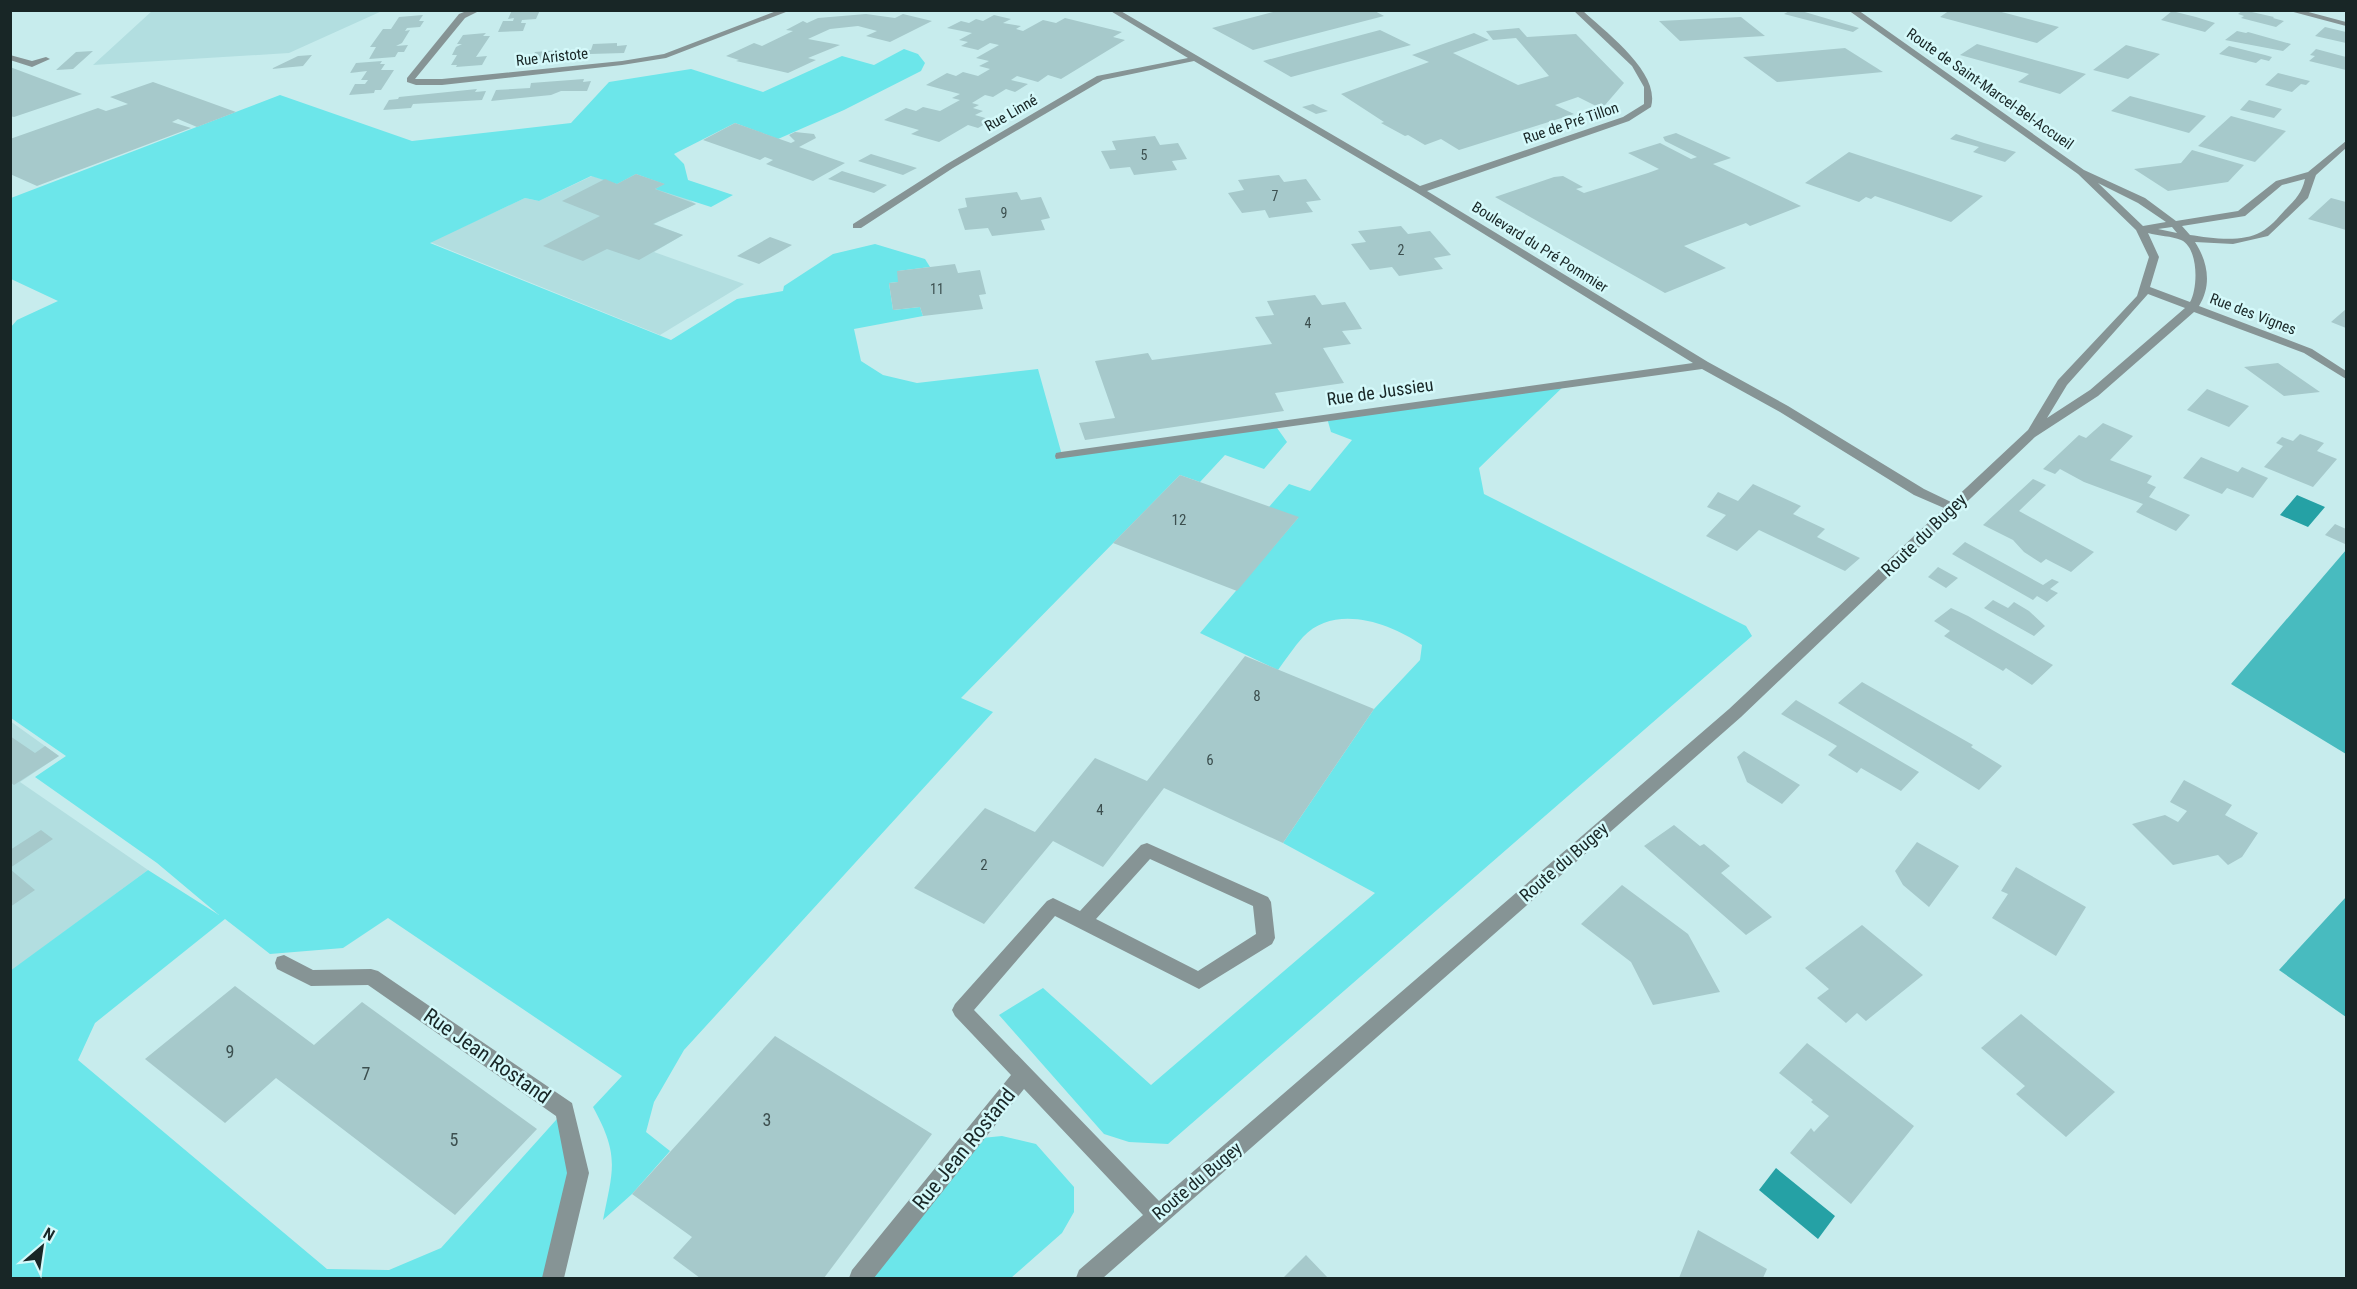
<svg xmlns="http://www.w3.org/2000/svg" width="2357" height="1289" font-family="'Roboto Condensed',sans-serif">
<style>
.built{fill:#b2dee0}
.green{fill:#6ce6ea}
.forest{fill:#48bbbf}
.water{fill:#25a1a5}
.building{fill:#a6c9cb}
.lines{fill:none;stroke-linecap:round;stroke-linejoin:round}
.minor{fill:#869495;fill-rule:evenodd}
.labels{text-anchor:middle;stroke-width:5;stroke-linejoin:round;paint-order:stroke}
.far-number-label{font-size:14px;fill:#3c4f4f}
.far-street-label{font-size:15px;fill:#182626;stroke:#d4f9fa}
.number-label{font-size:15px;fill:#3c4f4f}
.street-label{font-size:18px;fill:#182626;stroke:#d4f9fa}
.near-number-label{font-size:18px;fill:#3c4f4f}
.near-street-label{font-size:21px;fill:#182626;stroke:#d4f9fa}
</style>
<rect width="100%" height="100%" fill="#c7eced"/>
<path class="built" d="M152,11V10L382,11L289,53L93,65Z
M636,174L665,184L696,204L654,224L683,235L654,252L744,284L660,335L430,242L525,198L539,201L592,176L617,183Z
M10,721L59,756L20,782L148,870L11,971Z"/>
<path class="green" d="M904,49L918,54L925,63L921,71L844,110L778,139L735,123L674,154L684,164L688,180L733,195L711,207L655,189L664,184L636,174L617,184L591,176L539,201L525,198L430,243L671,340L737,299L783,291L784,286L833,254L875,244L925,259L930,267L898,271V282L889,283L893,310L920,307L923,316L854,329L861,361L883,375L917,383L1038,369L1062,455L1275,425L1287,442L1264,469L1225,455L1200,482L1180,475L961,698L993,712L684,1050L654,1102L646,1132L670,1151L632,1194L603,1220C613,1169 620,1156 593,1107L622,1076L388,918L343,948L270,954L225,919L95,1023L78,1060L327,1269L389,1270L441,1248L565,1110L578,1173L553,1278H11L10,971L148,870L219,915L157,863L35,777L66,756L11,718V327L17,320L58,301L11,279V198L280,95L412,141L571,123L609,82L691,69L763,92L842,56L874,65Z
M1566,384L1479,468L1484,494L1746,626L1752,636L1168,1144L1129,1142L1104,1134L999,1015L1043,988L1151,1085L1375,893L1283,843L1374,709L1420,660L1422,645C1390,623 1335,603 1303,637C1294,647 1286,659 1278,670L1200,633L1298,518L1269,507L1289,484L1310,491L1352,440L1331,432L1327,418Z
M1002,1136L1036,1144L1074,1187V1212L1062,1233L1011,1278H860L972,1139Z"/>
<path class="forest" d="M2346,550V754L2231,684Z
M2346,897V1017L2279,970Z"/>
<path class="water" d="M2297,495L2325,507L2308,527L2280,515Z
M1776,1168L1835,1216L1818,1239L1759,1190Z"/>
<path class="building" d="M512,10H540L536,19L522,20L521,23H526L523,31L498,32L503,21H513L514,18L508,19Z
M1281,10H1373L1384,16L1253,50L1212,28Z
M1791,10H1798L1859,28L1853,32L1784,14Z
M1950,10H1994L2059,27L2037,43L1940,17Z
M2243,10L2274,17L2273,18L2284,21L2276,27L2241,18L2244,16L2238,14Z
M2172,11L2196,17L2215,23L2205,32L2161,20Z
M866,14L895,18L903,14L932,21L890,42L866,36L877,31L858,26L830,29L808,39L840,45L808,58L816,60L788,73L736,61L739,60L726,56L754,43L762,46L793,31L786,30L803,21L807,23L818,18Z
M423,15L419,21H424L420,27L407,28L405,31L410,30L402,43L396,46L408,45L404,52H398L395,57L369,59L376,47H370L383,29H391L399,17Z
M994,15L1011,19L1003,23L1021,26L1016,29L1023,31L1043,20L1056,23L1065,18L1122,32L1113,37L1125,40L1061,79L1048,75L1038,82L1017,76L1011,80L1028,84L1015,92L1006,89L993,97L985,95L972,103L979,105L973,108L983,111L975,115L992,120L978,128L968,125L939,142L911,134L919,130L884,120L906,108L916,111L923,107L940,111L960,100L952,98L960,94L926,85L947,73L956,76L963,72L978,76L990,69L979,66L989,61L976,58L999,45L990,43L978,50L961,46L968,42L959,40L972,33L947,28L961,21L969,23L976,19L983,21Z
M1741,17L1765,36L1680,41L1659,21Z
M2325,27L2346,32V43L2315,36Z
M1519,28L1527,37L1576,34L1624,83L1605,105L1598,107L1578,97L1555,105L1574,114L1459,150L1441,139L1425,145L1408,135L1405,136L1381,123L1384,122L1341,94L1429,62L1412,55L1474,33L1489,40L1453,53L1518,85L1549,76L1516,38L1493,40L1486,31Z
M1380,30L1411,45L1291,77L1263,61Z
M2237,31L2246,33L2248,32L2291,44L2283,51L2225,40Z
M486,33L483,36H490L476,57L487,56L482,65L456,67L457,65H451L457,55H452L456,47L462,44H457L463,35Z
M617,43V46L627,45L624,53L590,54L588,59L530,61L535,52L560,50L559,54L568,53L569,51L591,50L593,44Z
M1977,44L2086,74L2060,94L2018,82L2029,74L1960,55Z
M2126,45L2160,54L2128,79L2093,70Z
M2229,46L2265,55L2272,57L2269,61L2261,59L2256,63L2219,54Z
M1845,48L1883,72L1777,82L1743,57Z
M2316,49L2346,57V70L2309,61L2315,56L2310,55Z
M93,51L73,69L56,70L76,52Z
M312,55L303,66L271,69L298,56Z
M382,61L380,64H385L381,70H394L381,90H375L374,93L349,95L355,84H365L368,80H361L367,71L350,73L356,63Z
M10,67L82,94L14,117L10,116Z
M2278,73L2310,81L2306,85L2301,84L2292,92L2265,85Z
M584,79L583,82L591,81L587,91H561L551,95L491,101L496,90L530,88L531,83Z
M153,82L236,112L197,127L178,119L172,122L191,128L37,186L10,174V139L98,108L106,111L128,104L110,97Z
M477,89L475,92L486,91L482,100L413,104L411,108L383,110L389,100L398,99L399,97Z
M2130,96L2206,116L2189,133L2111,111Z
M2249,100L2282,109L2274,118L2240,110Z
M1313,104L1321,108L1328,111L1316,114L1302,107Z
M2231,116L2286,131L2255,162L2198,146Z
M735,123L791,143L795,141L789,135L795,132L814,134L816,138L799,147L845,163L813,181L766,164L773,160L765,157L760,160L703,140Z
M1676,133L1731,158L1713,164L1801,206L1750,226L1746,223L1684,246L1726,268L1665,293L1495,197L1554,177L1563,176L1583,187L1576,189L1584,193L1648,173L1659,169L1628,153L1660,143L1691,159L1697,157L1665,141L1663,137Z
M1956,134L1984,143L2016,152L2005,162L1973,152L1979,147L1950,139Z
M1155,136L1160,145L1178,143L1187,159L1172,161L1177,170L1134,175L1130,167L1110,169L1101,151L1116,150L1112,141Z
M2192,150L2244,165L2228,182L2168,191L2134,169L2181,163Z
M1849,152L1983,196L1951,222L1875,196L1871,199L1866,197L1859,202L1805,183Z
M871,154L917,168L903,175L858,161Z
M842,171L887,185L874,193L828,179Z
M636,174L665,184L655,189L696,204L653,224L683,235L639,260L607,249L583,261L543,246L600,216L562,201L605,179L617,184Z
M1279,175L1284,182L1306,179L1321,200L1306,202L1313,212L1269,218L1265,210L1242,213L1228,193L1244,190L1238,180Z
M1017,192L1021,200L1041,197L1050,218L1041,220L1045,230L992,236L988,228L965,230L958,209L967,207L965,198Z
M2331,198L2346,202V230L2308,219Z
M1401,226L1408,234L1430,231L1451,255L1434,258L1443,269L1399,276L1392,267L1370,270L1351,244L1366,242L1358,231Z
M770,237L792,245L759,264L737,256Z
M955,264L958,273L980,270L986,294L979,295L983,309L923,316L920,307L893,310L889,283L898,282L897,271Z
M1315,295L1322,305L1345,302L1362,329L1342,331L1351,344L1323,348L1344,383L1275,393L1284,411L1085,440L1079,423L1115,418L1095,361L1148,353L1152,360L1272,344L1255,317L1274,315L1267,301Z
M2346,309V328L2331,322Z
M2278,363L2320,392L2284,396L2244,367Z
M2207,389L2249,406L2229,427L2187,410Z
M2103,423L2133,436L2110,460L2152,476L2147,483L2156,487L2149,497L2190,515L2176,531L2136,512L2143,504L2084,482L2060,469L2055,474L2043,469L2079,435L2086,438Z
M2300,434L2324,443L2317,451L2337,459L2313,487L2264,467L2283,446L2276,443L2282,437L2293,441Z
M2201,457L2238,472L2242,467L2268,478L2253,498L2227,488L2222,494L2183,478Z
M1180,475L1299,517L1237,591L1113,543Z
M2033,479L2046,485L2019,511L2094,552L2071,572L2046,559L2041,563L2024,552L2013,540L1983,525Z
M1753,484L1801,506L1793,514L1825,529L1817,537L1860,558L1845,571L1759,530L1737,551L1706,536L1726,515L1707,507L1718,492L1738,501Z
M2335,524L2346,529L2345,544L2325,535Z
M1965,542L2043,585L2052,579L2059,582L2050,589L2058,593L2047,602L2037,596L2033,600L1952,554Z
M1938,567L1958,578L1946,588L1928,577Z
M1993,600L2008,608L2014,602L2029,611L2045,626L2034,636L1984,608Z
M1951,608L1968,616L2053,665L2032,685L2006,668L2003,671L1944,636L1950,631L1934,621Z
M1245,656L1374,709L1283,843L1164,788L1103,867L1053,841L984,924L914,888L985,808L1035,832L1095,758L1147,781Z
M1862,682L1973,745L1971,747L2002,766L1979,790L1838,703Z
M1796,700L1919,772L1901,791L1861,768L1857,773L1828,755L1837,746L1781,714Z
M10,736L35,753L45,746L59,756L14,785L10,782Z
M1744,751L1800,785L1782,804L1747,782L1737,757Z
M2184,780L2232,805L2225,815L2258,833L2242,857L2228,865L2218,855L2173,865L2132,824L2165,815L2178,822L2187,811L2170,802Z
M1674,825L1700,846L1704,844L1730,866L1721,873L1772,917L1746,935L1644,846Z
M41,830L53,839L10,868V850Z
M1917,842L1959,866L1929,907L1903,885L1895,871Z
M2016,867L2086,907L2056,956L1992,918L2008,894L2001,891Z
M10,869L35,890L10,907Z
M1622,885L1688,934L1720,992L1653,1005L1631,962L1581,924Z
M1862,925L1923,975L1866,1021L1857,1013L1846,1023L1817,998L1829,989L1805,968Z
M235,986L314,1045L362,1002L537,1129L455,1215L276,1078L225,1123L145,1059Z
M2021,1014L2115,1092L2066,1137L2016,1094L2025,1086L1981,1048Z
M775,1036L932,1134L824,1278H700L673,1258L692,1237L632,1194Z
M1807,1043L1914,1126L1851,1204L1790,1153L1811,1128L1814,1132L1829,1116L1811,1102L1813,1100L1779,1073Z
M1698,1230L1767,1269L1763,1278H1679Z
M1306,1255L1328,1278H1283Z"/>
<g class="lines">
<path class="minor" d="M469,10H481L465,18L415,79H442L622,61L664,54L779,10H791L666,58L622,65L442,85H416L407,82V78L459,14Z
M1109,10H1119L1420,186L1623,117L1644,104V87L1632,66L1573,10H1582C1605,32 1661,72 1651,107L1629,121L1427,191L1708,362L1788,406L1924,489L1951,502L2028,430L2058,380L2137,296L2149,257L2136,230L2078,174L1848,10H1858L2084,170L2145,198L2176,221L2238,211L2276,181L2308,172L2346,141V148L2316,175L2308,198L2268,236L2233,244L2195,242C2208,262 2212,285 2199,306L2312,349L2346,371V379L2304,353L2194,312L2098,396L2035,437L1741,717L1103,1278H1076L1079,1270L1143,1215L1024,1089L874,1278H849L852,1270L1011,1075L955,1016L952,1010L955,1004L1047,901L1053,898L1080,911L1141,845L1147,843L1268,897L1271,902L1275,938L1272,944L1199,989L1055,916L974,1010L1159,1201L1729,709L1944,508L1914,495L1780,412L1702,369L1056,459L1055,456L1056,453L1061,452L1693,363L1416,192L1194,61L1103,80L953,168L861,228H853V224L947,164L1097,76L1188,58ZM2305,179C2302,193 2295,200 2285,210C2278,218 2270,227 2261,232C2241,243 2211,238 2190,235L2182,226L2245,216L2282,185ZM2098,183L2138,203L2166,222L2143,226ZM2172,227L2177,233L2158,229ZM2148,233C2158,236 2172,236 2181,240C2199,248 2198,289 2190,302L2150,287L2159,257ZM2148,294L2185,308L2090,390L2047,418L2067,385ZM1150,859L1253,906L1256,934L1198,971L1096,919Z
M2286,10H2301L2346,22V26Z
M10,55L32,61L46,57L50,59L32,67L10,60Z
M284,955L313,970L371,969L378,971L572,1103L589,1173L564,1278H542L567,1173L556,1116L368,985L311,986L277,969L275,963L277,957Z"/>
</g>
<g class="labels">
<g class="far-number-label">
<text x="1144" y="160">5</text>
<text x="1275" y="201">7</text>
<text x="1004" y="218">9</text>
<text x="1401" y="255">2</text>
<text x="937" y="294">11</text>
<text x="1308" y="328">4</text>
</g>
<g class="far-street-label">
<text transform="translate(552 57) rotate(-6)" y="5">Rue Aristote</text>
<text transform="translate(1990 89) rotate(35)" y="5">Route de Saint-Marcel-Bel-Accueil</text>
<text transform="translate(1011 113) rotate(-30)" y="5">Rue Linné</text>
<text transform="translate(1571 123) rotate(-19)" y="5">Rue de Pré Tillon</text>
<text transform="translate(1540 247) rotate(32)" y="5">Boulevard du Pré Pommier</text>
<text transform="translate(2253 314) rotate(21)" y="5">Rue des Vignes</text>
</g>
<g class="number-label">
<text x="1179" y="525">12</text>
<text x="1257" y="701">8</text>
<text x="1210" y="765">6</text>
<text x="1100" y="815">4</text>
<text x="984" y="870">2</text>
</g>
<g class="street-label">
<text transform="translate(1380 392) rotate(-8)" y="6">Rue de Jussieu</text>
<text transform="translate(1924 535) rotate(-44)" y="6">Route du Bugey</text>
<text transform="translate(1564 862) rotate(-41)" y="6">Route du Bugey</text>
<text transform="translate(1197 1181) rotate(-40)" y="6">Route du Bugey</text>
</g>
<g class="near-number-label">
<text x="230" y="1058">9</text>
<text x="366" y="1080">7</text>
<text x="767" y="1126">3</text>
<text x="454" y="1146">5</text>
</g>
<g class="near-street-label">
<text transform="translate(487 1056) rotate(35)" y="7">Rue Jean Rostand</text>
<text transform="translate(964 1149) rotate(-51)" y="7">Rue Jean Rostand</text>
</g>
</g>
<rect width="2357" height="1289" fill="none" stroke="#182626" stroke-width="24"/>
<g transform="translate(42 1247) rotate(29)" stroke="#d4f9fa" stroke-width="4.5" paint-order="stroke">
<path d="M0-4.5L10 22L0 15L-10 22Z" fill="#182626"/>
<text y="-9" font-size="16" font-weight="bold" text-anchor="middle" fill="#182626">N</text>
</g>
</svg>
